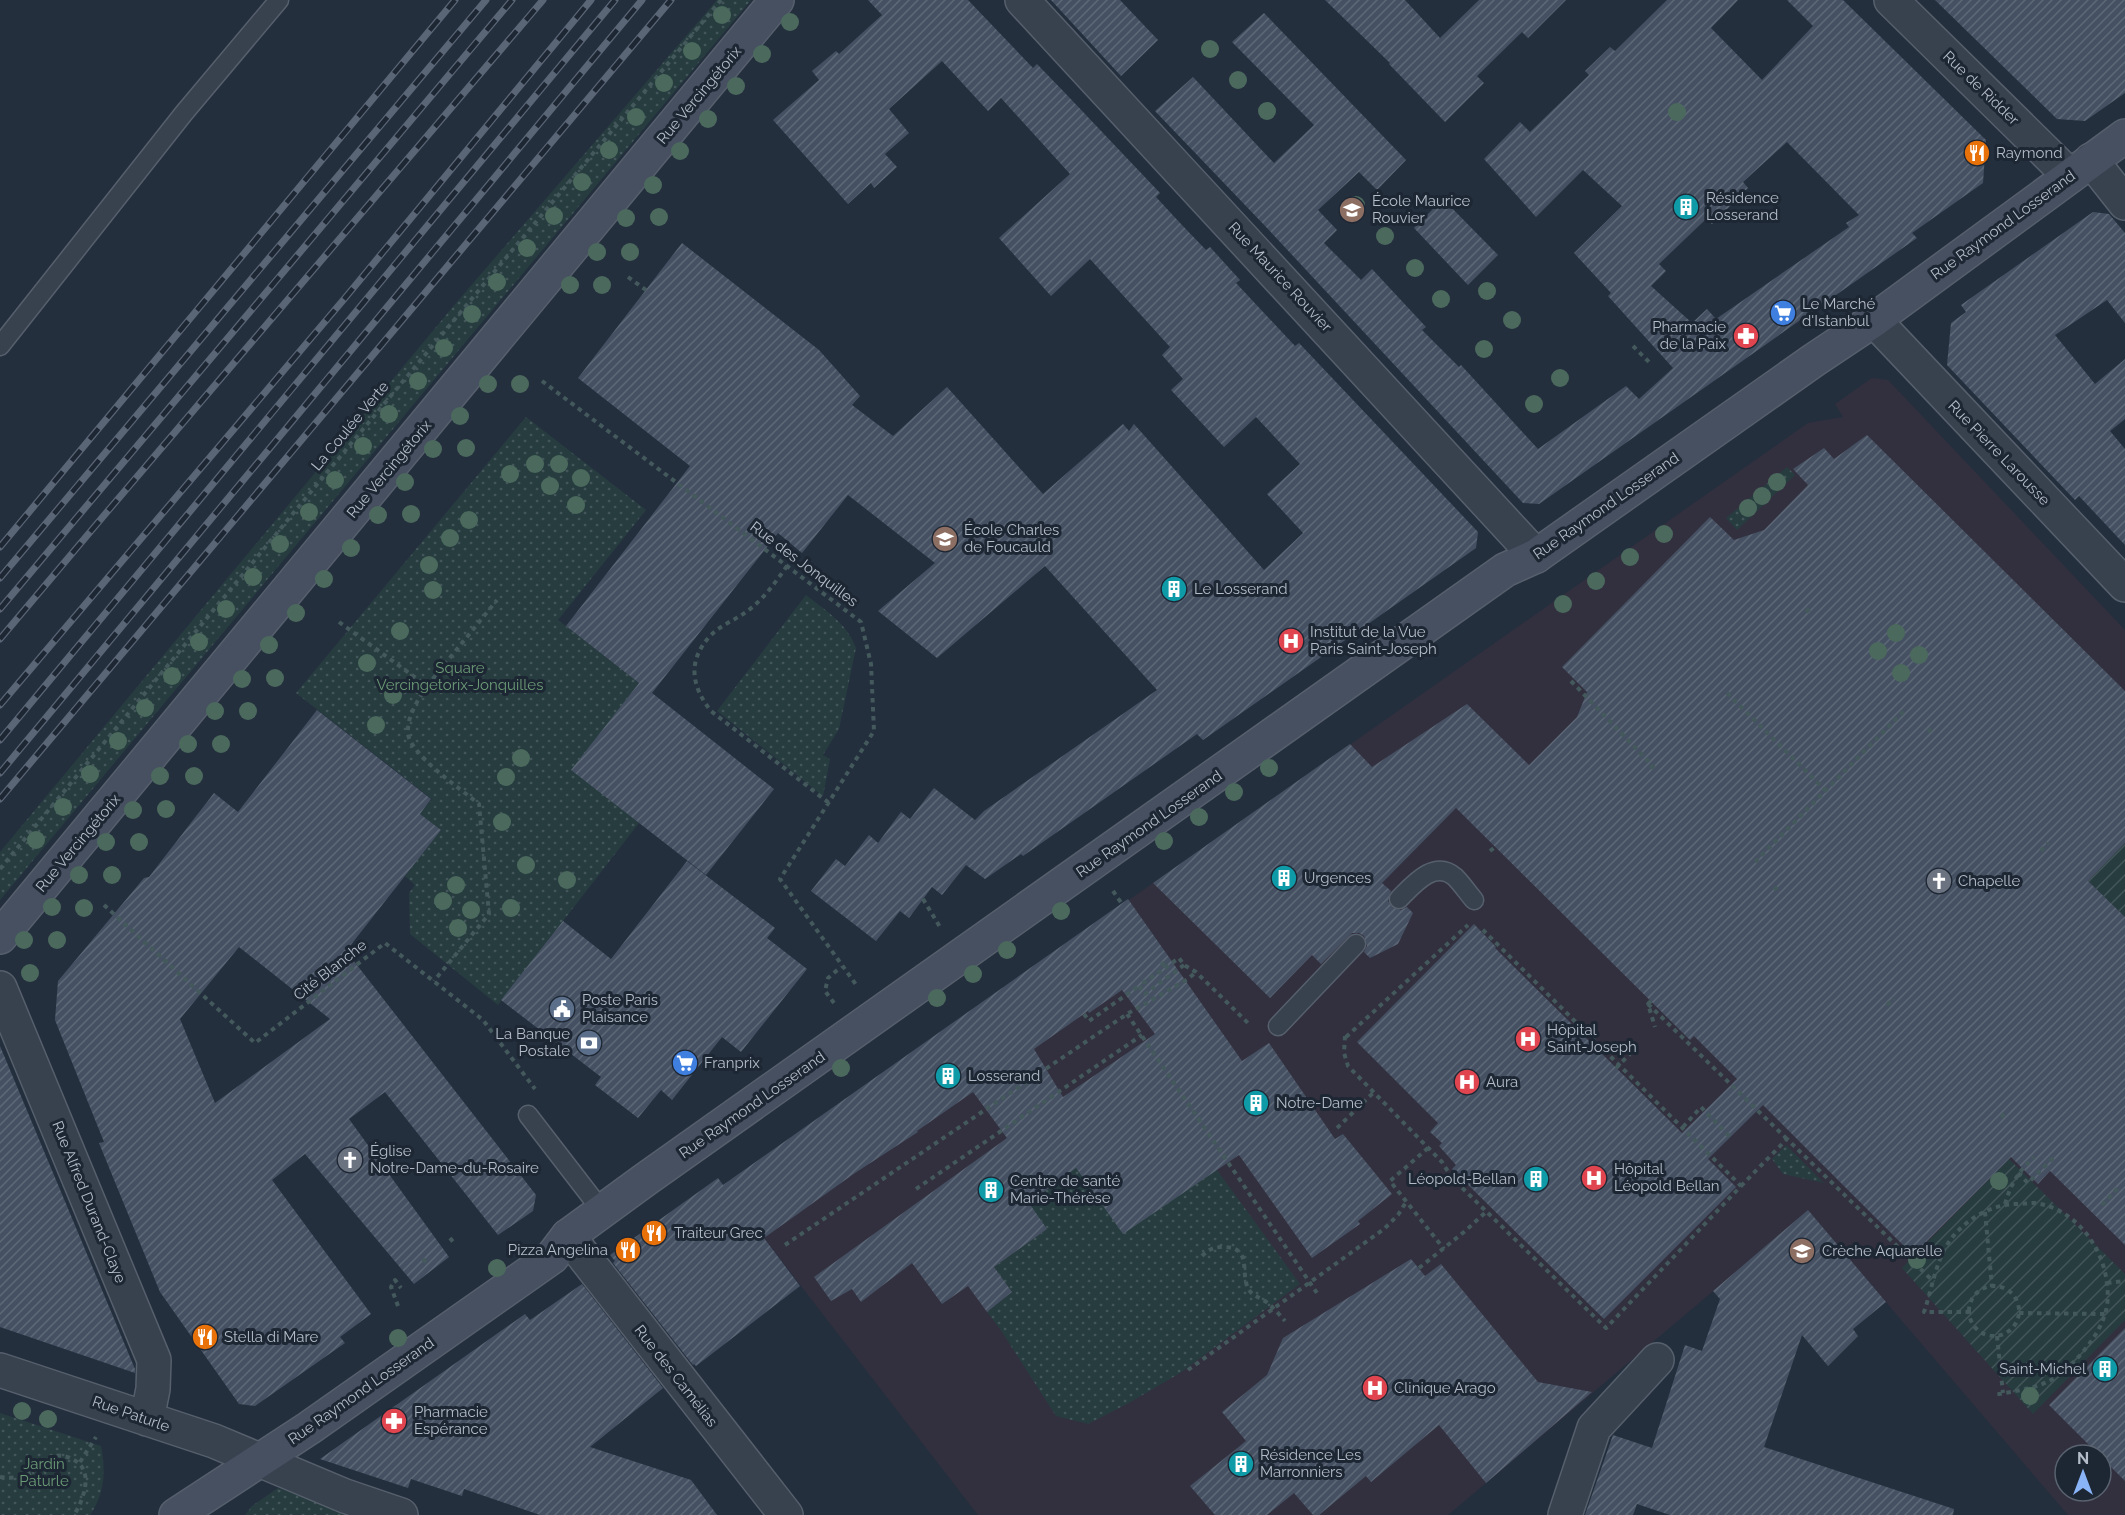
<svg xmlns="http://www.w3.org/2000/svg" width="2125" height="1515" font-family="Raleway,sans-serif">
<style>
.medical{fill:#32303f;fill-rule:evenodd}
.grass{fill:url(#grass-dots)}
.garden{fill:url(#garden-furrows)}
.building{fill:url(#building-hatch);fill-rule:evenodd}
.lines{fill:none;stroke-linecap:round;stroke-linejoin:round}
.lane-casing{stroke:#565f6c;stroke-width:21}
.street-casing{stroke:#565f6c;stroke-width:36}
.secondary-casing{stroke:#565f6c;stroke-width:36}
.path{stroke:#44595c;stroke-width:4;stroke-dasharray:4.5 4.5;stroke-linecap:butt}
.lane{stroke:#38414e;stroke-width:18}
.street{stroke:#38414e;stroke-width:33}
.secondary{stroke:#465061;stroke-width:33}
.rail-casing{stroke:#5a6575;stroke-width:7}
.rail{stroke:#1d2633;stroke-width:4.5;stroke-dasharray:14;stroke-linecap:butt}
.tree{fill:#4b6a5d}
.labels{text-anchor:middle;stroke-width:6;stroke-linejoin:round;paint-order:stroke}
.street-label{font-size:15px;fill:#b4bcc9;stroke:#1d2633}
.poi-label{font-size:15px;fill:#b4bcc9;stroke:#1d2633;text-anchor:start}
.park-label{font-size:15px;fill:#6b9a76;stroke:#1d2633}
</style>
<defs>
<pattern id="grass-dots" width="8" height="8" patternUnits="userSpaceOnUse" patternTransform="scale(1.5)"><rect width="8" height="8" fill="#263c3f"/><path d="M2 2h.1M6 6h.1" fill="none" stroke="#435659" stroke-width="1.8" stroke-linecap="round"/></pattern>
<pattern id="garden-furrows" width="10" height="10" patternUnits="userSpaceOnUse" patternTransform="scale(1.5)"><rect width="10" height="10" fill="#263c3f"/><path d="M-1 1l2-2M0 10L10 0M9 11l2-2" fill="none" stroke="#435659"/></pattern>
<pattern id="building-hatch" width="6" height="6" patternUnits="userSpaceOnUse" patternTransform="scale(1.5)"><rect width="6" height="6" fill="#455162"/><path d="M-1 1l2-2M0 6l6-6M5 7l2-2" fill="none" stroke="#5d6877"/></pattern>
</defs>
<rect width="100%" height="100%" fill="#242f3e"/>
<path class="medical" d="M1872,378L1888,380L2125,630V1515H2068L1808,1211L1448,1515H978L723,1185L1808,423L1843,417L1835,404ZM2065,1455H2101V1491H2065Z"/>
<path class="grass" d="M717,0H751L0,900V852L456,303Z
M526,417L646,510L558,620L639,683L572,770L639,823L498,1005L410,934L409,893L415,885L405,876L441,830L420,814L432,799L296,693Z
M1787,467L1795,475L1737,530L1726,518Z
M806,595C826,611 847,623 856,648L839,729L823,755L830,759L823,796L717,711Z
M1786,1145L1824,1183L1783,1174L1772,1159Z
M1055,1164L1217,1170L1300,1284L1180,1373L1129,1403L1088,1424L1056,1416L1000,1329L987,1312L1012,1292L994,1267L1047,1229L1028,1203L1065,1177Z
M0,1413L101,1446C106,1470 105,1494 90,1515H0Z
M278,1488L356,1515H245L252,1506Z"/>
<path class="garden" d="M2125,843V917L2088,881Z
M2009,1159L2125,1274V1320L2033,1414L1902,1268Z"/>
<path class="building" d="M868,0H968L1033,68L1037,64L1066,94L1160,193L1156,197L1181,224L1206,250L1210,247L1240,280L1236,283L1295,346L1299,343L1478,532L1476,548L1203,740L1197,734L1023,856L1021,854L985,879L966,865L942,895L932,887L909,918L900,911L876,941L811,891L836,859L845,866L869,835L878,843L901,812L910,819L934,788L975,820L984,811L1157,690L1045,566L937,658L878,611L935,563L848,495L802,553L778,533L652,693L774,789L706,875L571,770L639,683L566,626L690,466L578,378L682,243L819,350L860,396L852,405L893,436L947,387L1043,494L1123,424L1129,431L1134,424L1264,570L1303,533L1267,494L1300,464L1256,417L1224,447L1171,390L1183,379L1162,355L1170,347L1090,259L1051,296L999,238L1070,174L1001,98L988,111L942,61L889,109L909,133L885,154L897,167L874,188L871,183L848,204L773,120L819,80L812,71L836,51L839,54L882,15Z
M1051,0H1120L1158,40L1121,76Z
M1325,0H1405L1440,38L1479,0H1566L1528,38L1522,32L1477,76L1484,83L1445,122L1389,64L1390,63Z
M1667,0H1738L1711,28L1762,80L1813,26L1787,0H1843L1986,140L1983,183L1912,233L1917,238L1539,504L1523,503L1267,228L1155,111L1193,77L1274,163L1314,125L1232,42L1264,13L1406,160L1377,190L1359,172L1318,210L1337,230L1324,243L1361,280L1372,269L1426,327L1422,330L1459,367L1461,365L1538,449L1626,386L1639,399L1673,368L1608,296L1611,293L1574,253L1622,206L1583,170L1536,217L1484,159L1520,122L1530,132L1589,75L1585,71L1610,47L1615,51ZM1787,142L1859,215L1846,223L1849,227L1716,319L1707,309L1692,323L1651,286L1666,271L1659,264L1706,219L1712,224L1748,188L1743,182Z
M1935,0H2125V93L2085,121L2057,119Z
M1443,199L1498,255L1468,285L1414,228Z
M2093,212L2109,214L2125,233V323L2107,300L2055,335L2095,384L2125,359V419L2110,431L2125,449V545L2079,496L2075,500L1947,365L1951,323L1966,312L1961,305Z
M1867,435L2125,691V843L2088,881L2125,917V1245L2050,1171L2038,1184L2011,1157L1913,1255L1763,1105L1708,1159L1736,1187L1604,1319L1452,1169L1456,1165L1439,1146L1442,1143L1430,1132L1438,1123L1357,1042L1474,924L1496,947L1495,948L1682,1133L1737,1079L1694,1036L1690,1040L1456,808L1382,883L1391,891L1388,901L1392,907L1401,910L1407,907L1413,913L1398,944L1370,958L1364,952L1367,946L1364,936L1359,933H1352L1321,964L1312,955L1270,998L1153,883L1350,744L1372,767L1467,704L1529,765L1577,717L1587,692L1562,667L1710,517L1734,540L1764,530L1808,485L1793,469L1824,448L1834,459Z
M317,710L431,799L420,814L441,830L346,951L536,1195L533,1211L498,1235L385,1092L349,1119L449,1257L414,1284L305,1154L272,1180L371,1314L340,1337L345,1343L255,1406L239,1404L160,1292L99,1143L104,1142L55,1020L58,981L144,878L149,877L214,793L238,812ZM239,947L330,1019L215,1103L180,1019Z
M687,861L775,928L767,938L807,969L741,1052L722,1037L672,1100L661,1090L638,1118L595,1085L601,1077L501,1000L563,921L611,959Z
M1128,899L1242,1061L1269,1043L1335,1139L1343,1134L1392,1194L1358,1221L1360,1224L1312,1258L1239,1155L1123,1234L1076,1168L1029,1203L1047,1229L994,1267L1012,1292L987,1312L968,1286L942,1304L912,1263L861,1302L852,1289L831,1301L814,1277L1007,1138L973,1092L917,1131L918,1132L855,1173L764,1238L800,1286L696,1366L694,1364L693,1365L613,1263L615,1261L610,1255L718,1178L723,1185ZM1122,990L1155,1034L1063,1097L1034,1049L1088,1011L1089,1013Z
M0,1046L135,1369V1373L0,1327Z
M1808,1210L1886,1302L1853,1329L1858,1336L1828,1366L1802,1335L1764,1447L1954,1509L1953,1515H1670L1637,1504L1633,1515H1585L1613,1435L1652,1448L1685,1345L1702,1351L1720,1299L1713,1291Z
M1411,1259L1425,1276L1441,1264L1538,1382L1592,1392L1486,1483L1439,1425L1371,1482L1366,1476L1319,1515H1313L1294,1493L1267,1515H1215L1190,1486L1246,1441L1222,1412L1267,1375L1283,1338Z
M582,1284L663,1388L590,1447L691,1480L717,1515H540L464,1489L462,1496L411,1479L408,1488L320,1459L525,1314L530,1320Z
M2125,1328V1481L2101,1457V1455H2099L2049,1405Z"/>
<g class="lines">
<g class="lane-casing">
<path id="lane" d="M0,346L184,113L279,0
M1399,899C1413,885 1434,859 1455,877C1462,884 1468,893 1474,900
M1278,1026L1356,944
M528,1115L602,1211"/>
</g>
<g class="street-casing">
<path id="street" d="M1022,0L1536,556
M1891,0L2070,176
M2091,160L2125,203
M1874,320L2125,585
M0,988L154,1360L153,1389L147,1419
M568,1236L786,1515
M0,1370L214,1441L345,1496L401,1515
M1565,1515L1594,1428L1657,1360"/>
</g>
<g class="secondary-casing">
<path id="secondary" d="M0,937L777,0
M176,1515L309,1428L552,1257L568,1236L646,1179L1505,570L1536,556L1814,360L1874,320L2125,136"/>
</g>
<path class="path" d="M628,277L646,290
M1633,346L1651,364
M542,381L861,622L871,664L874,731L780,879L857,986
M787,566C775,583 763,600 746,612C735,620 721,625 711,635C687,660 691,686 711,711L829,803
M1806,612L1813,606
M339,622L427,686C418,700 407,716 408,733C409,754 462,790 479,804L489,914L434,981
M1571,681L1653,766L1650,769
M427,686L497,600
M1727,693L1825,790
M1928,732L1933,728
M1490,851L1495,847
M2041,851L2048,843
M1755,862L1905,710
M0,869L319,482L721,0
M1774,890L1779,885
M1113,891L1122,904
M923,899L940,927
M104,905L255,1043L385,943L483,1020L535,1089
M1162,962L1165,968
M1184,965L1145,994L1139,986L1179,958L1184,965L1196,972L1250,1025
M1651,1001L1648,1004L1655,1027
M834,1003L825,991L828,978L841,967
M1648,1004L1787,1139
M1887,1005L1894,998
M1084,1014L1089,1021L1139,986
M1127,1014L1319,1296
M1345,1036L1344,1053L1348,1066L1442,1162L1452,1178L1606,1328L1741,1186L1480,927
M1346,1037L1468,925
M1616,1068L1630,1054
M2001,1117L2007,1111
M1683,1127L1701,1107L1731,1138
M1337,1128L1373,1093
M1428,1148L1390,1181L1444,1249
M2018,1173L2028,1183L2054,1157
M1741,1186L1787,1139L1934,1282
M916,1189L1142,1035
M2005,1204C2011,1183 2019,1171 2034,1157
M2102,1205L2118,1188
M1985,1212L1992,1287
M450,1238L454,1243
M785,1245L1127,1014L1188,979L1196,972
M1202,1256C1208,1250 1213,1247 1223,1247C1254,1247 1239,1274 1249,1290C1253,1296 1259,1297 1265,1301C1272,1306 1279,1314 1285,1321
M423,1259L427,1264
M1419,1268L1464,1232L1486,1212
M2107,1283L2125,1281
M1969 1311a25 25 0 1 1 50 0a25 25 0 1 1-50 0Z
M398,1306L391,1287L395,1280L401,1288
M1970,1312H1924C1932,1289 1936,1259 1951,1239C1966,1219 1992,1204 2017,1204C2023,1204 2029,1203 2035,1203C2073,1208 2100,1243 2106,1277C2108,1289 2109,1302 2105,1314C2098,1337 2078,1360 2059,1375C2042,1388 2015,1391 1994,1395
M2019,1313L2105,1314
M1997,1336L2003,1393
M1188,1370L1384,1229L1398,1215L1406,1202
M80,1462L96,1437
M0,1477C15,1479 28,1477 40,1467C44,1464 49,1457 54,1456C60,1455 67,1456 72,1459C95,1469 84,1499 74,1515"/>
<use href="#lane" class="lane"/>
<use href="#street" class="street"/>
<use href="#secondary" class="secondary"/>
<g class="rail-casing">
<path id="rail" d="M0,547L455,0
M0,578L486,0
M0,609L512,0
M0,639L101,519L543,0
M0,705L345,298L591,0
M0,740L615,0
M0,773L642,0
M0,799L671,0"/>
</g>
<use href="#rail" class="rail"/>
</g>
<g class="tree">
<circle cx="722" cy="15" r="9"/>
<circle cx="790" cy="22" r="9"/>
<circle cx="1210" cy="49" r="9"/>
<circle cx="692" cy="51" r="9"/>
<circle cx="762" cy="54" r="9"/>
<circle cx="1238" cy="80" r="9"/>
<circle cx="664" cy="83" r="9"/>
<circle cx="736" cy="86" r="9"/>
<circle cx="1267" cy="111" r="9"/>
<circle cx="1677" cy="112" r="9"/>
<circle cx="636" cy="117" r="9"/>
<circle cx="708" cy="119" r="9"/>
<circle cx="609" cy="150" r="9"/>
<circle cx="680" cy="151" r="9"/>
<circle cx="582" cy="182" r="9"/>
<circle cx="653" cy="185" r="9"/>
<circle cx="1356" cy="205" r="9"/>
<circle cx="554" cy="216" r="9"/>
<circle cx="659" cy="217" r="9"/>
<circle cx="626" cy="218" r="9"/>
<circle cx="1385" cy="236" r="9"/>
<circle cx="527" cy="248" r="9"/>
<circle cx="597" cy="252" r="9"/>
<circle cx="630" cy="252" r="9"/>
<circle cx="1415" cy="268" r="9"/>
<circle cx="497" cy="282" r="9"/>
<circle cx="570" cy="285" r="9"/>
<circle cx="602" cy="285" r="9"/>
<circle cx="1487" cy="291" r="9"/>
<circle cx="1441" cy="299" r="9"/>
<circle cx="472" cy="314" r="9"/>
<circle cx="1512" cy="320" r="9"/>
<circle cx="444" cy="348" r="9"/>
<circle cx="1484" cy="349" r="9"/>
<circle cx="1560" cy="378" r="9"/>
<circle cx="418" cy="381" r="9"/>
<circle cx="488" cy="384" r="9"/>
<circle cx="520" cy="384" r="9"/>
<circle cx="1534" cy="404" r="9"/>
<circle cx="389" cy="414" r="9"/>
<circle cx="460" cy="416" r="9"/>
<circle cx="363" cy="446" r="9"/>
<circle cx="466" cy="448" r="9"/>
<circle cx="433" cy="449" r="9"/>
<circle cx="535" cy="464" r="9"/>
<circle cx="559" cy="464" r="9"/>
<circle cx="510" cy="474" r="9"/>
<circle cx="581" cy="478" r="9"/>
<circle cx="335" cy="480" r="9"/>
<circle cx="405" cy="482" r="9"/>
<circle cx="1777" cy="482" r="9"/>
<circle cx="550" cy="486" r="9"/>
<circle cx="1762" cy="496" r="9"/>
<circle cx="576" cy="505" r="9"/>
<circle cx="1748" cy="508" r="9"/>
<circle cx="309" cy="512" r="9"/>
<circle cx="411" cy="514" r="9"/>
<circle cx="378" cy="515" r="9"/>
<circle cx="469" cy="520" r="9"/>
<circle cx="1664" cy="534" r="9"/>
<circle cx="450" cy="538" r="9"/>
<circle cx="280" cy="544" r="9"/>
<circle cx="351" cy="548" r="9"/>
<circle cx="1630" cy="557" r="9"/>
<circle cx="429" cy="565" r="9"/>
<circle cx="253" cy="577" r="9"/>
<circle cx="324" cy="579" r="9"/>
<circle cx="1596" cy="581" r="9"/>
<circle cx="433" cy="590" r="9"/>
<circle cx="1563" cy="604" r="9"/>
<circle cx="226" cy="609" r="9"/>
<circle cx="296" cy="613" r="9"/>
<circle cx="400" cy="631" r="9"/>
<circle cx="1896" cy="633" r="9"/>
<circle cx="199" cy="642" r="9"/>
<circle cx="269" cy="645" r="9"/>
<circle cx="1878" cy="651" r="9"/>
<circle cx="1919" cy="655" r="9"/>
<circle cx="367" cy="663" r="9"/>
<circle cx="1901" cy="673" r="9"/>
<circle cx="172" cy="676" r="9"/>
<circle cx="275" cy="678" r="9"/>
<circle cx="242" cy="679" r="9"/>
<circle cx="393" cy="695" r="9"/>
<circle cx="145" cy="708" r="9"/>
<circle cx="215" cy="711" r="9"/>
<circle cx="248" cy="711" r="9"/>
<circle cx="376" cy="725" r="9"/>
<circle cx="118" cy="741" r="9"/>
<circle cx="188" cy="744" r="9"/>
<circle cx="221" cy="744" r="9"/>
<circle cx="521" cy="758" r="9"/>
<circle cx="1269" cy="768" r="9"/>
<circle cx="90" cy="774" r="9"/>
<circle cx="160" cy="776" r="9"/>
<circle cx="194" cy="776" r="9"/>
<circle cx="506" cy="777" r="9"/>
<circle cx="1234" cy="792" r="9"/>
<circle cx="63" cy="807" r="9"/>
<circle cx="166" cy="809" r="9"/>
<circle cx="133" cy="810" r="9"/>
<circle cx="1199" cy="817" r="9"/>
<circle cx="502" cy="822" r="9"/>
<circle cx="36" cy="840" r="9"/>
<circle cx="1164" cy="841" r="9"/>
<circle cx="106" cy="842" r="9"/>
<circle cx="139" cy="842" r="9"/>
<circle cx="526" cy="865" r="9"/>
<circle cx="79" cy="875" r="9"/>
<circle cx="112" cy="875" r="9"/>
<circle cx="567" cy="880" r="9"/>
<circle cx="456" cy="885" r="9"/>
<circle cx="443" cy="901" r="9"/>
<circle cx="52" cy="907" r="9"/>
<circle cx="84" cy="908" r="9"/>
<circle cx="511" cy="908" r="9"/>
<circle cx="471" cy="910" r="9"/>
<circle cx="1061" cy="911" r="9"/>
<circle cx="458" cy="928" r="9"/>
<circle cx="24" cy="940" r="9"/>
<circle cx="57" cy="940" r="9"/>
<circle cx="1007" cy="950" r="9"/>
<circle cx="30" cy="973" r="9"/>
<circle cx="973" cy="974" r="9"/>
<circle cx="937" cy="998" r="9"/>
<circle cx="841" cy="1068" r="9"/>
<circle cx="1999" cy="1181" r="9"/>
<circle cx="1917" cy="1260" r="9"/>
<circle cx="497" cy="1268" r="9"/>
<circle cx="398" cy="1338" r="9"/>
<circle cx="2030" cy="1396" r="9"/>
<circle cx="22" cy="1411" r="9"/>
<circle cx="48" cy="1419" r="9"/>
</g>
<defs>
<g id="restaurant-disc" transform="scale(1.35)"><circle r="9.5" fill="#e8710a" stroke="#1d2633"/><path d="M-5-6h1v4h1v-4h1v4h1v-4h1v5L-1.5 .5V6h-2V.5L-5-1ZM5-6V6H3V1.5H1.5Q1.5-4 5-6Z" fill="#fff"/></g>
<g id="building-disc" transform="scale(1.35)"><circle r="9.5" fill="#0f9aa8" stroke="#1d2633"/><path d="M-4-6H4V6H1V3H-1V6H-4ZM-2.5-4.3h1.7v1.8h-1.7ZM.8-4.3h1.7v1.8H.8ZM-2.5-1h1.7V.8h-1.7ZM.8-1h1.7V.8H.8Z" fill="#fff"/></g>
<g id="school-disc" transform="scale(1.35)"><circle r="9.5" fill="#8d6e63" stroke="#1d2633"/><path d="M0-5L7-2L0 1L-7-2ZM-4 1L0 2.5L4 1V4Q0 6-4 4Z" fill="#fff"/></g>
<g id="supermarket-disc" transform="scale(1.35)"><circle r="9.5" fill="#3f7fe0" stroke="#1d2633"/><path d="M-6-5.5h2.5l.6 2H6L4.5 2H-2.5L-4.4-4H-6ZM-1.5 3.2a1.3 1.3 0 1 0 .1 0ZM3 3.2a1.3 1.3 0 1 0 .1 0Z" fill="#fff"/></g>
<g id="pharmacy-disc" transform="scale(1.35)"><circle r="9.5" fill="#e0444e" stroke="#1d2633"/><path d="M-2-6h4v4h4v4h-4v4h-4v-4h-4v-4h4Z" fill="#fff"/></g>
<g id="hospital-disc" transform="scale(1.35)"><circle r="9.5" fill="#e0444e" stroke="#1d2633"/><path d="M-5-5h3v3.5h4V-5h3V5h-3V1.5h-4V5h-3Z" fill="#fff"/></g>
<g id="church-disc" transform="scale(1.35)"><circle r="9.5" fill="#6b7280" stroke="#1d2633"/><path d="M-1.2-6h2.4v3.5h3.3v2.4h-3.3V6h-2.4V-.1h-3.3v-2.4h3.3Z" fill="#fff"/></g>
<g id="civic-disc" transform="scale(1.35)"><circle r="9.5" fill="#5c6f8a" stroke="#1d2633"/><path d="M-.6-6.5H3V-4.5H.6V-3L4-1V1h2V6H-6V1h2V-1L-.6-3ZM-1.2 2.5V6h2.4V2.5Z" fill="#fff"/></g>
<g id="bank-disc" transform="scale(1.35)"><circle r="9.5" fill="#5c6f8a" stroke="#1d2633"/><path d="M-6-4H6V4H-6ZM0-2.3a2.3 2.3 0 1 0 0 4.6a2.3 2.3 0 1 0 0-4.6Z" fill="#fff"/></g>
</defs>
<g fill-rule="evenodd">
<use href="#restaurant-disc" x="1977" y="153"/>
<use href="#building-disc" x="1686" y="207"/>
<use href="#school-disc" x="1352" y="210"/>
<use href="#supermarket-disc" x="1783" y="313"/>
<use href="#pharmacy-disc" x="1746" y="336"/>
<use href="#school-disc" x="945" y="539"/>
<use href="#building-disc" x="1174" y="589"/>
<use href="#hospital-disc" x="1291" y="641"/>
<use href="#building-disc" x="1284" y="878"/>
<use href="#church-disc" x="1939" y="881"/>
<use href="#civic-disc" x="562" y="1009"/>
<use href="#hospital-disc" x="1528" y="1039"/>
<use href="#bank-disc" x="589" y="1043"/>
<use href="#supermarket-disc" x="685" y="1063"/>
<use href="#building-disc" x="948" y="1076"/>
<use href="#hospital-disc" x="1467" y="1082"/>
<use href="#building-disc" x="1256" y="1103"/>
<use href="#church-disc" x="350" y="1160"/>
<use href="#hospital-disc" x="1594" y="1178"/>
<use href="#building-disc" x="1536" y="1179"/>
<use href="#building-disc" x="991" y="1190"/>
<use href="#restaurant-disc" x="654" y="1233"/>
<use href="#restaurant-disc" x="628" y="1250"/>
<use href="#school-disc" x="1802" y="1251"/>
<use href="#restaurant-disc" x="205" y="1337"/>
<use href="#building-disc" x="2105" y="1369"/>
<use href="#hospital-disc" x="1375" y="1388"/>
<use href="#pharmacy-disc" x="394" y="1421"/>
<use href="#building-disc" x="1241" y="1464"/>
</g>
<g class="labels">
<g class="street-label">
<text transform="translate(1981 88) rotate(44)" y="5">Rue de Ridder</text>
<text transform="translate(699 95) rotate(-50)" y="5">Rue Vercingétorix</text>
<text transform="translate(2003 225) rotate(-36)" y="5">Rue Raymond Losserand</text>
<text transform="translate(1280 277) rotate(47)" y="5">Rue Maurice Rouvier</text>
<text transform="translate(350 426) rotate(-50)" y="5">La Coulée Verte</text>
<text transform="translate(1999 453) rotate(46)" y="5">Rue Pierre Larousse</text>
<text transform="translate(389 469) rotate(-50)" y="5">Rue Vercingétorix</text>
<text transform="translate(1606 506) rotate(-35)" y="5">Rue Raymond Losserand</text>
<text transform="translate(804 564) rotate(37)" y="5">Rue des Jonquilles</text>
<text transform="translate(1149 824) rotate(-35)" y="5">Rue Raymond Losserand</text>
<text transform="translate(78 843) rotate(-50)" y="5">Rue Vercingétorix</text>
<text transform="translate(330 970) rotate(-38)" y="5">Cité Blanche</text>
<text transform="translate(752 1105) rotate(-35)" y="5">Rue Raymond Losserand</text>
<text transform="translate(89 1202) rotate(68)" y="5">Rue Alfred Durand-Claye</text>
<text transform="translate(676 1376) rotate(52)" y="5">Rue des Camélias</text>
<text transform="translate(361 1391) rotate(-35)" y="5">Rue Raymond Losserand</text>
<text transform="translate(131 1414) rotate(19)" y="5">Rue Paturle</text>
</g>
<g class="poi-label">
<text x="1996" y="158">Raymond</text>
<text x="1706" y="203">Résidence<tspan x="1706" dy="17">Losserand</tspan></text>
<text x="1372" y="206">École Maurice<tspan x="1372" dy="17">Rouvier</tspan></text>
<text x="1802" y="309">Le Marché<tspan x="1802" dy="17">d'Istanbul</tspan></text>
<text x="1726" y="332" text-anchor="end">Pharmacie<tspan x="1726" dy="17">de la Paix</tspan></text>
<text x="964" y="535">École Charles<tspan x="964" dy="17">de Foucauld</tspan></text>
<text x="1194" y="594">Le Losserand</text>
<text x="1310" y="637">Institut de la Vue<tspan x="1310" dy="17">Paris Saint-Joseph</tspan></text>
<text x="1304" y="883">Urgences</text>
<text x="1958" y="886">Chapelle</text>
<text x="582" y="1005">Poste Paris<tspan x="582" dy="17">Plaisance</tspan></text>
<text x="1547" y="1035">Hôpital<tspan x="1547" dy="17">Saint-Joseph</tspan></text>
<text x="570" y="1039" text-anchor="end">La Banque<tspan x="570" dy="17">Postale</tspan></text>
<text x="704" y="1068">Franprix</text>
<text x="968" y="1081">Losserand</text>
<text x="1486" y="1087">Aura</text>
<text x="1276" y="1108">Notre-Dame</text>
<text x="370" y="1156">Église<tspan x="370" dy="17">Notre-Dame-du-Rosaire</tspan></text>
<text x="1614" y="1174">Hôpital<tspan x="1614" dy="17">Léopold Bellan</tspan></text>
<text x="1516" y="1184" text-anchor="end">Léopold-Bellan</text>
<text x="1010" y="1186">Centre de santé<tspan x="1010" dy="17">Marie-Thérèse</tspan></text>
<text x="674" y="1238">Traiteur Grec</text>
<text x="608" y="1255" text-anchor="end">Pizza Angelina</text>
<text x="1822" y="1256">Crèche Aquarelle</text>
<text x="224" y="1342">Stella di Mare</text>
<text x="2086" y="1374" text-anchor="end">Saint-Michel</text>
<text x="1394" y="1393">Clinique Arago</text>
<text x="414" y="1417">Pharmacie<tspan x="414" dy="17">Espérance</tspan></text>
<text x="1260" y="1460">Résidence Les<tspan x="1260" dy="17">Marronniers</tspan></text>
</g>
<g class="park-label">
<text x="460" y="673">Square<tspan x="460" dy="17">Vercingetorix-Jonquilles</tspan></text>
<text x="44" y="1469">Jardin<tspan x="44" dy="17">Paturle</tspan></text>
</g>
</g>
<g transform="translate(2083 1473)"><circle r="28" fill="#1d2633" stroke="#59626f" stroke-width="1.5"/>
<path d="M0-4.5L10 22L0 15L-10 22Z" fill="#8ab4f8"/>
<text y="-9" font-size="16" font-weight="bold" text-anchor="middle" fill="#b4bcc9">N</text>
</g>
</svg>
